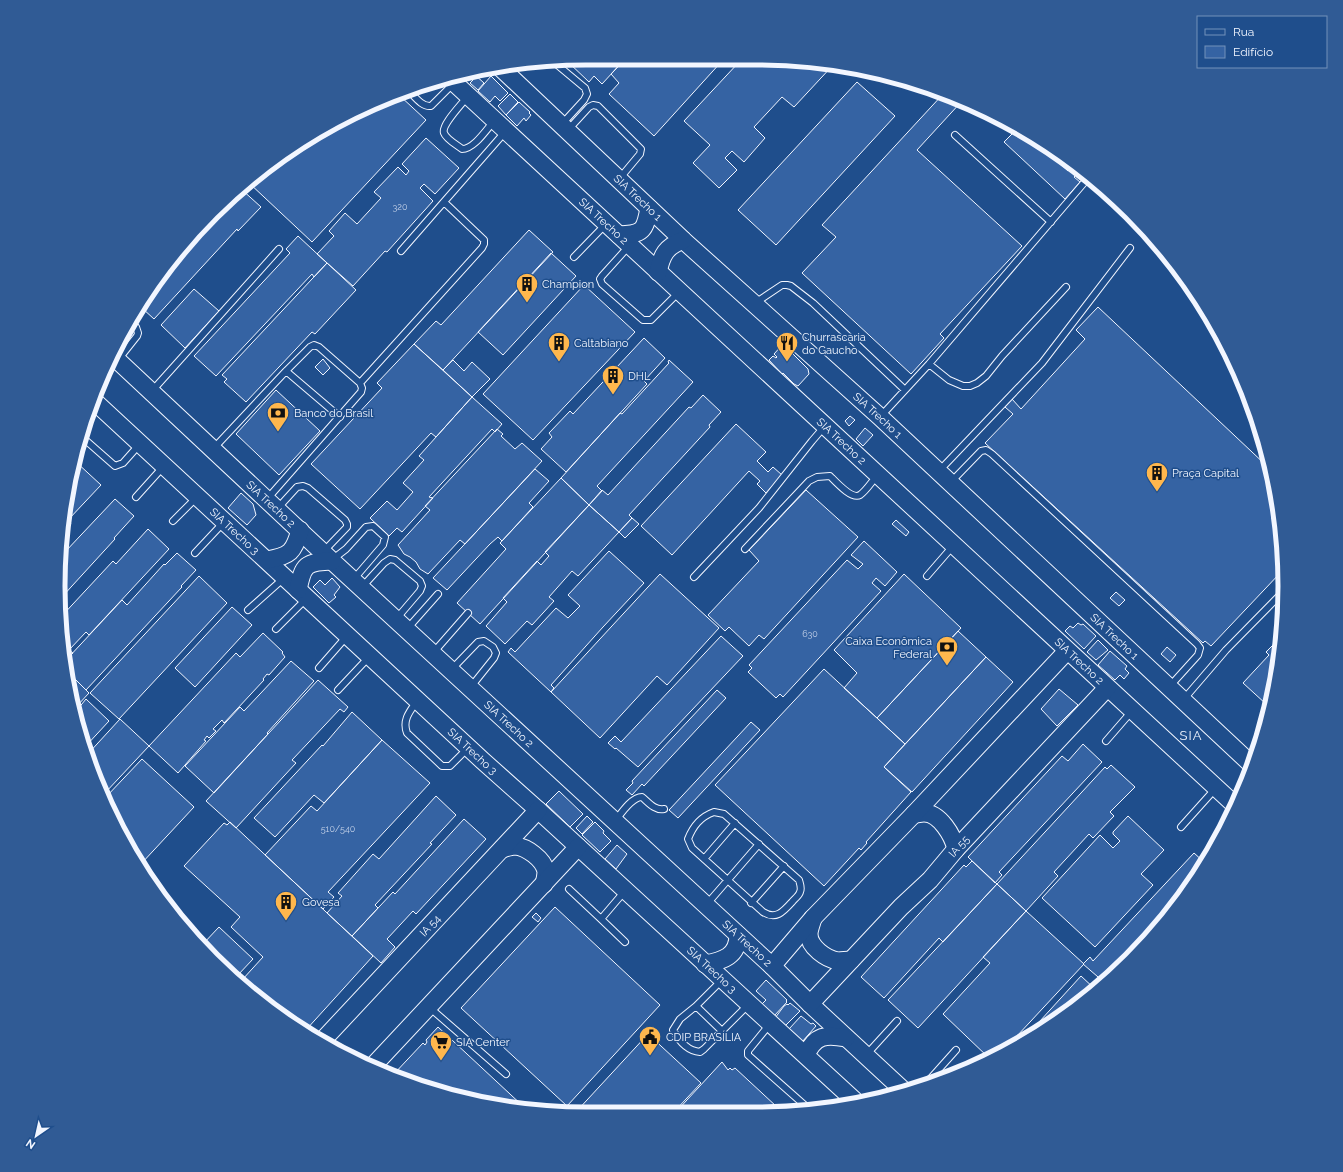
<svg xmlns="http://www.w3.org/2000/svg" width="1343" height="1172" font-family="Raleway,sans-serif">
<style>
.building{fill:#3563a3;stroke:#f2f6ff}
.lines{fill:none;stroke-linecap:round;stroke-linejoin:round}
.lane-casing{stroke:#f2f6ff;stroke-width:8}
.secondary-casing{stroke:#f2f6ff;stroke-width:19}
.lane{stroke:#1f4e8c;stroke-width:6}
.secondary{stroke:#1f4e8c;stroke-width:17}
.labels{text-anchor:middle;stroke-width:3;stroke-linejoin:round;paint-order:stroke}
.number-label{font-size:9px;fill:#c3d1e8}
.street-label{font-size:11px;fill:#f2f6ff;stroke:#1f4e8c}
.poi-label{font-size:11px;fill:#f2f6ff;stroke:#1f4e8c;text-anchor:start}
.quarter-label{font-size:13px;letter-spacing:1px;fill:#f2f6ff;stroke:#1f4e8c}
.rim{fill:none;stroke:#f2f6ff;stroke-width:5}
</style>
<rect width="100%" height="100%" fill="#1f4e8c"/>
<path class="building" d="M586,58L625,59L602,84L594,76L589,82L567,61Z
M625,59L722,61L654,136L609,94L619,83L611,74Z
M740,61L826,63L834,64L794,107L782,97L754,127L765,138L744,162L732,151L725,158L737,170L719,188L693,163L710,145L684,121Z
M474,74L484,83L478,90L470,83L473,80L470,78Z
M491,76L508,93L500,101L495,96L490,102L478,91Z
M857,82L895,116L776,245L738,210Z
M944,93L962,101L917,150L1022,246L940,334L944,338L911,374L802,273L836,237L822,225Z
M510,94L518,102L506,115L498,106Z
M399,95L426,120L312,242L248,182L352,113Z
M519,102L530,112L529,113L531,115L526,121L524,118L517,126L506,115Z
M1017,129L1038,142V143L1068,171L1072,167L1078,173L1074,177L1080,182L1065,199L1004,142Z
M426,138L459,168L435,194L424,184L420,188L433,201L387,252L385,251L353,286L317,254L334,236L329,231L345,213L357,224L381,198L374,192L398,167L406,175L409,171L402,164Z
M240,188L261,207L238,231L237,229L154,319L142,308L167,265Z
M529,230L553,252L443,370L414,344L436,321L441,325Z
M298,236L327,263L314,277L312,274L216,376L194,356L290,253L286,249Z
M551,253L576,276L503,355L478,332Z
M327,263L356,290L315,334L312,332L246,402L224,382L227,379L222,375Z
M584,285L635,332L533,440L483,394Z
M194,289L219,311L185,348L161,325Z
M1098,307L1269,468L1281,517L1282,571L1211,646L1205,641L1203,643L985,443L1013,414L1005,407L1012,399L1021,409L1085,339L1076,330Z
M644,338L665,358L644,381L647,384L566,472L541,449L552,437L549,433L570,411L573,414Z
M414,344L472,397L436,437L431,433L360,509L311,464L382,388L377,383Z
M783,344L808,369L809,374L798,386L794,384L783,373L782,374L769,360L773,356L776,358L777,357L774,354Z
M323,359L330,368L323,375L315,367Z
M453,360L464,371L472,362L490,379L472,397L443,370Z
M669,360L693,382L597,486L602,491L589,505L561,478L620,413L622,414L669,363L668,362Z
M276,390L320,431L279,475L236,434Z
M703,395L721,412L709,425L710,427L629,515L632,518L619,532L589,505L602,490L608,495L689,407L691,408Z
M472,397L502,424L495,432L492,429L429,497L433,498L402,532L397,528L389,536L370,518L387,501L397,510L413,492L403,483L424,460L419,456Z
M850,416L855,420L849,426L845,421Z
M736,424L766,452L757,461L768,472L773,467L782,475L766,493L757,484L760,481L749,471L672,555L641,526Z
M865,428L873,435L863,446L856,439Z
M497,429L503,434L501,436L515,449L522,443L542,461L465,544L460,540L428,574L420,569L416,562L410,557L404,554L398,545L430,510L425,506Z
M75,461L101,485L68,520L71,524L65,530L68,483Z
M535,469L549,481L529,503L533,507L502,541L498,537L490,544L447,590L433,578Z
M561,478L589,505L480,624L457,603L506,549L500,543Z
M806,490L858,537L764,639L759,635L749,646L729,627L725,631L708,615L759,561L749,550Z
M241,493L253,504L256,515L247,525L228,508Z
M115,499L134,516L114,538L115,539L61,598L64,553Z
M589,505L619,532L578,576L572,571L549,597L554,601L532,625L527,621L505,644L486,626L507,602L503,598L537,561L541,565L549,556L545,552Z
M632,518L639,524L625,538L619,532Z
M896,520L909,532L906,536L892,524Z
M148,529L169,549L89,635L86,632L69,650L73,653L67,659L59,619L113,561L116,564Z
M864,541L897,572L885,586L876,578L872,583L881,591L783,697L780,694L776,698L748,672L752,668L749,665L847,560L858,569L863,564L851,555Z
M609,551L644,583L603,627L551,685L554,688L551,692L508,652L511,648L515,652L556,608L568,618L580,606L568,595Z
M177,553L196,570L181,586L182,587L86,690L70,674L67,659L122,600L127,605L164,564L165,565Z
M660,574L719,628L667,685L657,676L600,738L551,692Z
M904,574L961,628L877,718L844,688L857,673L834,650Z
M199,576L227,603L119,719L90,693Z
M332,578L340,587L334,595L336,597L329,603L313,587L320,580L325,585Z
M1116,592L1125,600L1119,606L1110,598Z
M232,607L252,625L195,687L175,668Z
M1078,623L1081,625L1083,624L1096,636L1084,649L1065,631L1070,626L1073,628Z
M958,631L986,657L905,744L877,718Z
M263,633L283,652L282,653L285,657L269,675L267,674L263,679L264,680L224,723L222,720L213,729L216,731L209,738L207,736L204,740L206,741L178,773L149,746L236,653L240,657Z
M721,636L743,656L638,767L616,748L615,749L608,743L615,736L621,742Z
M1098,640L1108,650L1096,660L1087,652Z
M1280,643L1271,698L1266,704L1243,683L1269,655L1266,652L1274,644L1277,647Z
M1167,647L1176,655L1170,662L1161,654Z
M1110,651L1127,666L1125,669L1129,673L1124,679L1120,675L1115,680L1098,665Z
M986,657L1013,682L912,792L884,767Z
M291,661L314,681L267,733L268,734L214,793L185,766L240,707L244,711Z
M824,669L905,744L884,767L911,792L866,842L867,843L861,850L859,848L824,886L715,785Z
M70,674L89,693L76,707L74,693Z
M318,680L348,707L344,712L340,709L292,760L296,763L236,828L206,801Z
M1059,689L1078,705L1057,726L1041,709Z
M717,690L726,698L644,786L642,784L632,795L626,790L633,783L632,781Z
M86,699L109,721L84,748L77,710Z
M352,712L382,740L324,803L314,795L275,837L254,818L322,745L323,746Z
M120,719L149,746L104,794L86,756Z
M751,722L760,730L678,818L669,810Z
M382,740L430,783L328,892L334,897L323,909L265,855L311,806L317,811Z
M1083,744L1102,762L999,872L1002,875L995,883L968,857L1062,756L1068,761Z
M142,759L194,807L140,865L129,850L105,798Z
M1111,765L1135,787L1110,812L1114,816L1093,838L1089,834L1054,872L1058,876L1026,911L997,884L1105,767L1107,769Z
M559,791L583,814L570,827L546,804Z
M436,796L456,815L430,843L432,844L375,905L378,908L352,936L327,913L342,896L338,893L373,854L379,859Z
M587,816L593,822L582,834L576,828Z
M1128,816L1164,850L1141,874L1153,885L1095,947L1042,898L1100,835L1113,848L1120,841L1113,834V832Z
M464,819L486,839L416,914L413,911L387,939L395,947L381,963L352,936L393,892L395,894Z
M230,822L373,956L305,1031L292,1025L242,980L263,957L231,927L240,917L184,866L224,823L227,825Z
M595,822L604,831L603,833L611,841L600,852L582,835Z
M617,845L627,854L616,869L605,859Z
M1194,853L1204,862L1176,908L1105,983L1083,964L1090,957L1093,961Z
M972,861L997,884L943,942L939,938L884,998L861,977L964,865L966,867Z
M997,884L1026,911L918,1028L888,1000Z
M555,907L660,1005L567,1106L461,1008Z
M1026,911L1084,964L1003,1051L989,1058L943,1014L990,963L983,957Z
M536,913L541,918L538,922L532,917Z
M219,927L253,959L237,976L202,945Z
M1081,976L1096,990L1019,1044Z
M766,980L787,1000L786,1001L787,1002L774,1016L762,1004L766,1000L756,991Z
M790,1003L800,1011L785,1026L775,1018L784,1006L787,1004L788,1005Z
M801,1016L811,1024L813,1023L816,1026L802,1042L789,1029Z
M438,1027L525,1108L483,1104L392,1076L423,1043L425,1045L427,1042L426,1040Z
M648,1034L701,1083L672,1114H586L575,1113Z
M722,1062L728,1070L730,1068L732,1070L735,1068L777,1107L774,1109L778,1113H675Z"/>
<g class="lines">
<g class="lane-casing">
<path id="lane" d="M555,63L585,88L587,94L584,100L562,124
M409,91C415,97 422,107 431,106L453,84
M467,97C462,104 441,125 444,133C446,139 457,145 462,149C474,149 486,130 494,121
M567,131L589,107L593,105L598,106L641,149L640,154L620,178
M955,135L1051,222
M629,246L602,276L600,279L602,284L643,320H651L678,293
M401,251L505,132
M574,257L605,225
M755,303L782,285H787L791,286L813,303L905,390
M118,360L137,336L138,333L136,327L133,324
M929,364L949,380L963,386H970L977,383L986,376L1002,356L1066,287
M286,371L340,417
M360,383L482,248L484,244V240L444,202
M152,391L279,249
M881,416L929,364L1089,177
M82,437L115,466L123,463L139,445
M214,448L286,371L310,347L314,345L319,347L360,383L362,388L361,392L268,498
M939,471L1042,363L1130,248
M951,482L981,451L986,450L992,454L1197,644L1200,648L1198,655L1170,686
M136,497L163,467
M277,509L297,487L303,486L308,488L345,520L347,524V527L324,551
M173,521L196,498
M745,549L809,481L817,477L830,476C836,482 852,500 860,495C867,490 872,481 877,476
M195,553L224,522
M333,559L346,549L366,527L373,526L385,537L383,545L353,580
M927,576L953,546
M694,577L759,508L812,441L824,427
M363,586L384,563L390,559L395,560L420,581L422,586L420,591L397,618
M248,610L284,578
M276,629L306,599
M407,629L438,594
M433,653L468,613
M319,668L347,636
M451,670L478,642L484,641L493,647L496,653L494,658L470,688
M338,690L369,657
M1184,699L1226,650L1283,592
M417,701C410,711 402,720 407,733L442,766H450L468,748
M1106,741L1132,711
M714,812L724,814L799,880C800,884 802,888 800,892C799,896 794,899 792,902C783,912 776,920 763,912L692,848L688,839C693,826 700,817 714,812Z
M616,820C622,812 632,797 642,797C648,802 655,811 664,809
M1181,827L1216,788
M704,859L735,823
M569,889L601,919L624,892
M751,903L784,866
M707,904L759,844
M601,919L625,942
M721,981L696,1006L722,1031L749,1004
M696,1006L680,1019L673,1030C679,1041 688,1051 700,1052L704,1049L722,1031
M429,1007L506,1074
M770,1024L748,1051V1055L809,1109
M867,1054L897,1021
M923,1087L956,1050"/>
</g>
<g class="secondary-casing">
<g id="secondary">
<path id="s1" d="M502,69L683,240L880,417L1251,764"/>
<path id="s2" d="M448,77L1236,806"/>
<path d="M619,235C643,234 645,231 649,208"/>
<path d="M658,272C662,254 666,247 683,240"/>
<path id="s3" d="M114,357L332,561L772,966L810,1004L904,1091"/>
<path id="s4" d="M93,400L483,761L538,810L854,1100"/>
<path d="M267,560C290,556 294,552 300,530"/>
<path d="M298,590C303,564 306,562 332,561"/>
<path d="M914,814C917,814 921,813 924,813C940,813 953,836 956,849"/>
<path d="M502,849C506,848 511,846 515,846C527,847 543,859 546,871C546,875 545,880 544,884"/>
<path d="M813,918C812,923 809,929 809,934C809,947 826,959 838,961C842,961 847,960 851,960"/>
<path d="M705,964C723,961 738,956 738,935"/>
<path d="M772,966L813,918L914,814L1067,651"/>
<path id="s5" d="M810,1004L901,907L930,880L956,849L1107,688"/>
<path id="s6" d="M322,1041L538,810"/>
<path d="M806,1055C815,1035 826,1034 846,1038"/>
<path d="M372,1067L578,847"/>
</g>
</g>
<use href="#lane" class="lane"/>
<use href="#secondary" class="secondary"/>
</g>
<defs>
<g id="building-pin" transform="scale(1.15)"><path d="M0 17L-7.5 6A9.5 9.5 0 1 1 7.5 6Z" fill="#ffb74d" stroke="#1f4e8c"/><path d="M-4-6H4V6H1V3H-1V6H-4ZM-2.5-4.3h1.7v1.8h-1.7ZM.8-4.3h1.7v1.8H.8ZM-2.5-1h1.7V.8h-1.7ZM.8-1h1.7V.8H.8Z" fill="#111"/></g>
<g id="restaurant-pin" transform="scale(1.15)"><path d="M0 17L-7.5 6A9.5 9.5 0 1 1 7.5 6Z" fill="#ffb74d" stroke="#1f4e8c"/><path d="M-5-6h1v4h1v-4h1v4h1v-4h1v5L-1.5 .5V6h-2V.5L-5-1ZM5-6V6H3V1.5H1.5Q1.5-4 5-6Z" fill="#111"/></g>
<g id="bank-pin" transform="scale(1.15)"><path d="M0 17L-7.5 6A9.5 9.5 0 1 1 7.5 6Z" fill="#ffb74d" stroke="#1f4e8c"/><path d="M-6-4H6V4H-6ZM0-2.3a2.3 2.3 0 1 0 0 4.6a2.3 2.3 0 1 0 0-4.6Z" fill="#111"/></g>
<g id="civic-pin" transform="scale(1.15)"><path d="M0 17L-7.5 6A9.5 9.5 0 1 1 7.5 6Z" fill="#ffb74d" stroke="#1f4e8c"/><path d="M-.6-6.5H3V-4.5H.6V-3L4-1V1h2V6H-6V1h2V-1L-.6-3ZM-1.2 2.5V6h2.4V2.5Z" fill="#111"/></g>
<g id="supermarket-pin" transform="scale(1.15)"><path d="M0 17L-7.5 6A9.5 9.5 0 1 1 7.5 6Z" fill="#ffb74d" stroke="#1f4e8c"/><path d="M-6-5.5h2.5l.6 2H6L4.5 2H-2.5L-4.4-4H-6ZM-1.5 3.2a1.3 1.3 0 1 0 .1 0ZM3 3.2a1.3 1.3 0 1 0 .1 0Z" fill="#111"/></g>
</defs>
<g fill-rule="evenodd">
<use href="#building-pin" x="527" y="284"/>
<use href="#building-pin" x="559" y="343"/>
<use href="#restaurant-pin" x="787" y="343"/>
<use href="#building-pin" x="613" y="376"/>
<use href="#bank-pin" x="278" y="413"/>
<use href="#building-pin" x="1157" y="473"/>
<use href="#bank-pin" x="947" y="647"/>
<use href="#building-pin" x="286" y="902"/>
<use href="#civic-pin" x="650" y="1037"/>
<use href="#supermarket-pin" x="441" y="1042"/>
</g>
<g class="labels">
<g class="number-label">
<text x="400" y="210">320</text>
<text x="810" y="637">630</text>
<text x="338" y="832">510/540</text>
</g>
<g class="street-label">
<text dy="4" stroke="none"><textPath href="#s1" startOffset="187">SIA Trecho 1</textPath></text>
<text dy="4" stroke="none"><textPath href="#s2" startOffset="212">SIA Trecho 2</textPath></text>
<text dy="4" stroke="none"><textPath href="#s1" startOffset="511">SIA Trecho 1</textPath></text>
<text dy="4" stroke="none"><textPath href="#s2" startOffset="536">SIA Trecho 2</textPath></text>
<text dy="4" stroke="none"><textPath href="#s3" startOffset="215">SIA Trecho 2</textPath></text>
<text dy="4" stroke="none"><textPath href="#s4" startOffset="193">SIA Trecho 3</textPath></text>
<text dy="4" stroke="none"><textPath href="#s1" startOffset="835">SIA Trecho 1</textPath></text>
<text dy="4" stroke="none"><textPath href="#s2" startOffset="860">SIA Trecho 2</textPath></text>
<text dy="4" stroke="none"><textPath href="#s3" startOffset="539">SIA Trecho 2</textPath></text>
<text dy="4" stroke="none"><textPath href="#s4" startOffset="517">SIA Trecho 3</textPath></text>
<text dy="4" stroke="none"><textPath href="#s5" startOffset="217">IA 55</textPath></text>
<text dy="4" stroke="none"><textPath href="#s6" startOffset="158">IA 54</textPath></text>
<text dy="4" stroke="none"><textPath href="#s3" startOffset="863">SIA Trecho 2</textPath></text>
<text dy="4" stroke="none"><textPath href="#s4" startOffset="841">SIA Trecho 3</textPath></text>
</g>
<g class="poi-label">
<text x="542" y="288">Champion</text>
<text x="802" y="341">Churrascaria<tspan x="802" dy="13">do Gaucho</tspan></text>
<text x="574" y="347">Caltabiano</text>
<text x="628" y="380">DHL</text>
<text x="294" y="417">Banco do Brasil</text>
<text x="1172" y="477">Praça Capital</text>
<text x="932" y="645" text-anchor="end">Caixa Econômica<tspan x="932" dy="13">Federal</tspan></text>
<text x="302" y="906">Govesa</text>
<text x="666" y="1041">CDIP BRASÍLIA</text>
<text x="456" y="1046">SIA Center</text>
</g>
<g class="quarter-label">
<text x="1191" y="740">SIA</text>
</g>
</g>
<path d="M0 0H1343V1172H0ZM586 65H757A521 521 0 0 1 1278 586V586A521 521 0 0 1 757 1107H586A521 521 0 0 1 65 586V586A521 521 0 0 1 586 65Z" fill="#305b95" fill-rule="evenodd"/>
<path class="rim" d="M586 65H757A521 521 0 0 1 1278 586V586A521 521 0 0 1 757 1107H586A521 521 0 0 1 65 586V586A521 521 0 0 1 586 65Z"/>
<rect x="1197" y="16" width="130" height="52" fill="#1f4e8c" stroke="#7391ba"/>
<rect x="1205" y="29" width="20" height="6" fill="#1f4e8c" stroke="#7391ba"/>
<text x="1233" y="36" font-size="12" fill="#f2f6ff">Rua</text>
<rect x="1205" y="46" width="20" height="12" fill="#3563a3" stroke="#7391ba"/>
<text x="1233" y="56" font-size="12" fill="#f2f6ff">Edifício</text>
<g transform="translate(36 1136) rotate(214)" stroke="#1f4e8c" stroke-width="3" paint-order="stroke">
<path d="M0-3L7 15L0 10L-7 15Z" fill="#f2f6ff"/>
<text y="-6" font-size="11" font-weight="bold" text-anchor="middle" fill="#f2f6ff">N</text>
</g>
</svg>
